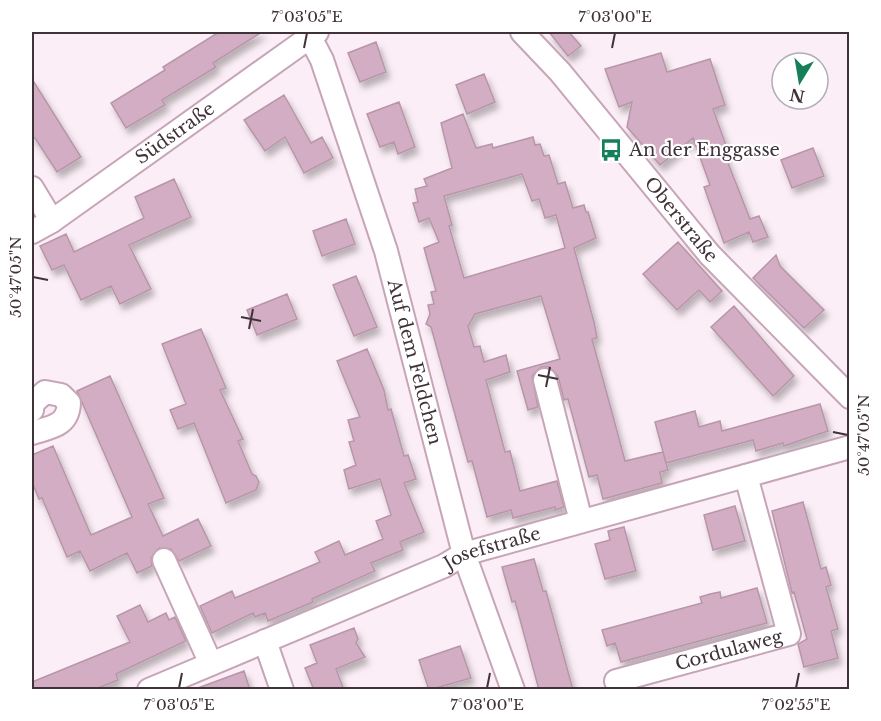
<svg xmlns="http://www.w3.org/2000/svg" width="881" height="721" font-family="'Libre Baskerville',serif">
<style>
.building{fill:#d3adc3;stroke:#b796a9;stroke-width:1.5;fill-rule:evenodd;filter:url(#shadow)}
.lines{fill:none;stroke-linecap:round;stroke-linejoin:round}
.minor-casing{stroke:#c7a5b8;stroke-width:26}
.minor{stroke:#fff;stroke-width:22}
.ticks{fill:none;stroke:#3f3239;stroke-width:2}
.labels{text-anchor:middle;stroke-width:4.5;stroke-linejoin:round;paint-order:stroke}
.street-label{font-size:18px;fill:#3f3239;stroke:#fff}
.poi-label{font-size:18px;fill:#3f3239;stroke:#fff;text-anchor:start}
.neatline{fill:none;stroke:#3f3239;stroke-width:2}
.ticks-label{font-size:15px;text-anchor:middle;fill:#3f3239}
</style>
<defs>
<filter id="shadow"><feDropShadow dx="3.5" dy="6" stdDeviation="3" flood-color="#0004"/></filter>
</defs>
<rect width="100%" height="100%" fill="#fceef6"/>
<path class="building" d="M219,32H262L213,63L216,67L162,100L165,105L126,128L111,103L165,70L163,67Z
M549,32H569L581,46L568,56Z
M376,42L386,72L360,82L348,53Z
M661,53L667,72L710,59L725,105L713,109L727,148L723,150L750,219L759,216L768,237L753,242L749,232L724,243L704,187L710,185L693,138L660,165L627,127L632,102L619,107L605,69Z
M484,74L495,102L467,114L456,85Z
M32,79L81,157L57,172L35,138H32Z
M284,95L311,143L322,137L333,158L304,173L285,137L265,151L244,120Z
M399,102L415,147L398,154L394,142L380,147L367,114Z
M463,114L476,148L492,144L493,148L533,137L535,145L540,144L544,156L549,155L558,184L565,182L573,208L584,205L586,212H588L596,238L574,248L594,322L597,338L592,339L617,431L625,461L663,452L668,470L660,472L662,483L603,499L597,475L589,477L568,399L564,400L558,376L549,367H541L532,376L538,407L528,410L517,371L560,359L541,296L475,314L468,326L474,347L480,346L484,362L506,355L510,372L486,380L505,452L510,451L520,491L557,481L564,507L555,510V507L513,518L511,510L487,517L472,461L468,462L431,327L426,324L430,314L428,305L434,304L431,292L436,291L424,248L439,242L429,218L419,222L413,203L418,202L415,189L427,186L424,179L452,168L441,123ZM522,174L532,201L539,199L545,218L556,215L565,248L464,278L449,226L452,225L444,196Z
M813,148L824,176L792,188L781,160Z
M174,179L191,217L129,245L151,289L120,304L111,286L81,300L64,265L52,270L40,246L66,234L74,252L144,218L135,197Z
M346,219L355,244L322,256L313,231Z
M678,242L722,291L710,302L699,290L677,310L643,274Z
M776,255L780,266L824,310L804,328L753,278Z
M356,276L377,327L354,336L333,285Z
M287,294L297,319L257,335L247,310Z
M734,306L794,376L773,396L711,327Z
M201,329L226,388L220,390L243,439L238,441L252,474L256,476L259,482L256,490L226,503L194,423L178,429L170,410L186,404L162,344Z
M367,349L384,390L388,410L391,409L404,456L408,455L416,479L404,483L424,532L400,542L403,550L371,563L375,571L312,599L313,602L268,621L265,613L255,617L253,613L212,633L200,606L232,591L235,598L320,562L315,552L339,541L345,555L383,539L376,521L391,515L380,479L349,489L344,470L356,465L349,442L354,441L348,420L360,417L337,361Z
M110,376L164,498L148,504L163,536L198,519L211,546L179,561L171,549L159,548L151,558L152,566L137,573L127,553L90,571L80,551L67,557L42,498L39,499L32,482V455L53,446L91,535L132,517L77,391Z
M820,404L828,431L784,446L783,443L756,451L753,440L666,463L655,422L695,411L699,427L720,421L722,431Z
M803,502L821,569L826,567L831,585L826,587L838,629L831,631L838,658L804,667L798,644L807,639L794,592L792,593L772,511Z
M735,506L745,541L713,550L704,515Z
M624,527L636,571L605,579L595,544L610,540L608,531Z
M534,559L543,591H546L573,690H539L515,601L512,602L502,567Z
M757,588L767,623L621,662L615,643L607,646L602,630L702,603L700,597L710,594L720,592L721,598Z
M140,605L148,622L166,613L169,620L175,617L186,641L116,674L118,680L93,690H32V682L130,642L117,616Z
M354,628L358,639L356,643L365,657L336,669L344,690H314L305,668L317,663L310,645Z
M460,646L471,678L429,690L419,660Z
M244,671L250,690H199L198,688Z"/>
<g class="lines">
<g class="minor-casing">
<g id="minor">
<path id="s1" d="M522,32L560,72L710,255L850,397"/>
<path id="s2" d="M310,37L322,60L386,251L464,554L513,690"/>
<path d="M32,188L52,221"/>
<path id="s3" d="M32,232L52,221L317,32"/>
<path d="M545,380L581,521"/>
<path d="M32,410L33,403L45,392L61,395L69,403C68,426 51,427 32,433"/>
<path d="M164,560L211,664"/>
<path d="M265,641L282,690"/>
<path id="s4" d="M616,681L789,634L746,476"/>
<path id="s5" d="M149,690L444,566L464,554L850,447"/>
</g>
</g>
<use href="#minor" class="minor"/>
</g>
<path class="ticks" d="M304,48L307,33M612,48L615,33M33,277L48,280M241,317L261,321M249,329L253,309M538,375L558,379M546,387L550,367M833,432L848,435M179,688L182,673M487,688L490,673M796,688L799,673"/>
<defs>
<g id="bus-bare" transform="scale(1.8)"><path d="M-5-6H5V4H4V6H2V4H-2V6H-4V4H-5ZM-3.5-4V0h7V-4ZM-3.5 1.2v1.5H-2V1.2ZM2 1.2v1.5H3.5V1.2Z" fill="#157f5a" stroke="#fff" stroke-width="2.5" paint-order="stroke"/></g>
</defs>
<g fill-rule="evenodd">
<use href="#bus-bare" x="611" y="150"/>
</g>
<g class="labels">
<g class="street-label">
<text dy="6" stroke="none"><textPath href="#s3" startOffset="174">Südstraße</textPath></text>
<text dy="6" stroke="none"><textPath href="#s1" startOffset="246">Oberstraße</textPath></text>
<text dy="6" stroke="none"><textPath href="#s2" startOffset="342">Auf dem Feldchen</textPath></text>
<text dy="6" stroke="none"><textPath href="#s5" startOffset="372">Josefstraße</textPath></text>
<text dy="6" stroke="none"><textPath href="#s4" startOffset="117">Cordulaweg</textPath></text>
</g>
<g class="poi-label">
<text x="629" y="156">An der Enggasse</text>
</g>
</g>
<rect width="881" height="721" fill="none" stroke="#ffffff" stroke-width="66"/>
<g transform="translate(800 81) rotate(191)"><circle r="28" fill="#ffffff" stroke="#b2adb0" stroke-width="1.5"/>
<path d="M0-4.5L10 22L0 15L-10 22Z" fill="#157f5a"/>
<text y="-9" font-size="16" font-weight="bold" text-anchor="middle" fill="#3f3239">N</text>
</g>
<rect x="33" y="33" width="815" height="655" class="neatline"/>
<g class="ticks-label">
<text x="307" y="22">7°03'05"E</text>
<text x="615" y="22">7°03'00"E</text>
<text transform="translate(16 277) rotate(-90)" y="5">50°47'05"N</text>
<text transform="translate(864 435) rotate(-90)" y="5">50°47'05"N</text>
<text x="179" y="710">7°03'05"E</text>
<text x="487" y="710">7°03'00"E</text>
<text x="796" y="710">7°02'55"E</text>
</g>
</svg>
